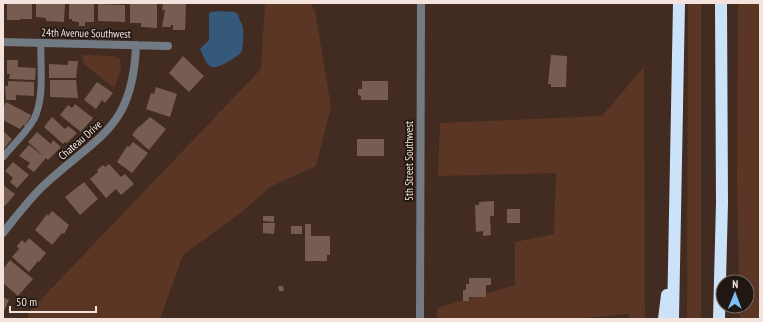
<svg xmlns="http://www.w3.org/2000/svg" width="763" height="322" font-family="'PT Sans Narrow',sans-serif">
<style>
.green{fill:#5b3624}
.water{fill:#34597a}
.building{fill:#775d51}
.lines{fill:none;stroke-linecap:round;stroke-linejoin:round}
.lane{stroke:#727b84;stroke-width:7}
.street{stroke:#727b84;stroke-width:8}
.highway{stroke:#cbe2f8;stroke-width:12}
.labels{text-anchor:middle;stroke-width:3.5;stroke-linejoin:round;paint-order:stroke}
.street-label{font-size:11px;fill:#f3e3dc;stroke:#211712}
</style>
<rect width="100%" height="100%" fill="#422b20"/>
<path class="green" d="M265,3H310L315,11L331,107L316,166L270,187L243,211L183,255L160,319H28V313L261,69Z
M688,3H701V319H687Z
M738,3H760V319H740L739,306H747V282H739L737,179Z
M82,55L113,56L120,59L121,70L114,88L84,64Z
M644,67L645,319H628L629,314L571,319H437V308L515,285V242L554,234L556,173L438,176L440,123L602,116Z"/>
<path class="water" d="M218,11L234,12L238,14C239,20 243,24 243,29C244,35 243,45 242,51C240,56 218,69 212,67C206,65 203,55 200,49L209,40V14L211,12Z"/>
<path class="building" d="M7,3H32V19H22V18L20,20H7Z
M36,3L65,4L64,22L46,21V18L36,17Z
M69,3H94V22H85V26H79V22L72,21V19H69Z
M130,3H157V28L141,27V23H130Z
M163,3H186L185,30H173V25H171V27H162L165,10H162Z
M98,4L125,5V22L98,21Z
M551,55L567,56L566,87H551V84H548Z
M183,56L204,76L189,92L169,73Z
M7,60H18V67L36,68L35,80L9,79L10,74H7Z
M68,61H78L76,78H49V64L68,65Z
M50,80H76L78,98L50,97Z
M8,81L34,82V96L16,95V100H6L5,86H8Z
M362,81H388V100H361V96L358,95V89H362Z
M97,82L113,93L105,103L102,100L96,109L84,100Z
M156,87L177,94L170,117L146,109L151,93L154,94Z
M6,102L31,115L25,126L23,125L20,129L3,120V108Z
M75,104L93,118L81,132L60,115L68,105L72,108Z
M52,117L65,129L68,126L77,133L67,143L65,142L63,144L44,127Z
M150,117L166,129L149,150L132,135L139,126L142,128L140,126Z
M3,131L12,139L3,150Z
M37,132L51,144L53,140L61,147L48,160L28,142Z
M357,139H384V156H357Z
M133,142L148,153L132,173L117,162L127,146L129,147Z
M29,145L46,158L34,172L27,167L30,163L19,156Z
M13,162L29,175L17,188L10,182L13,178L5,171Z
M109,164L121,177L125,174L134,184L121,195L116,189L106,198L90,179L98,172L97,170L103,165L105,167Z
M84,182L98,199L80,215L65,197Z
M3,185L15,194L5,206L3,205Z
M494,201V216H490L491,235L483,236V231L476,232L475,205H479V202Z
M507,209H520V223H507Z
M52,211L69,225L64,234L62,233L52,245L35,230L47,214L48,216Z
M263,216H274V222L263,221Z
M263,223H275L274,234L263,233Z
M305,224H311V236H330V255H327V261H305Z
M291,226H302V234H291Z
M29,238L46,253L39,262L38,261L29,272L12,257L19,249L17,246L22,240L25,243Z
M10,260L33,279L18,296L3,283V269Z
M469,278H491V285H486V297H469V301H463V290H466V284H469Z
M278,286H283L284,291H279Z
M3,297L9,300L3,313Z"/>
<g class="lines">
<path class="lane" d="M3,157C13,145 26,133 34,119C45,97 40,66 41,43"/>
<path class="street" d="M3,42L168,46
M3,233C15,218 27,202 41,188C95,136 133,132 136,45
M420,319L421,3"/>
<path class="highway" d="M664,319L667,295
M673,319L679,3
M719,319L722,203L721,3"/>
</g>
<g class="labels">
<g class="street-label">
<text transform="translate(86 33) rotate(1)" y="4">24th Avenue Southwest</text>
<text transform="translate(80 140) rotate(-41)" y="4">Chateau Drive</text>
<text transform="translate(409 161) rotate(-90)" y="4">5th Street Southwest</text>
</g>
</g>
<rect width="763" height="322" fill="none" stroke="#f3e3dc" stroke-width="8"/>
<g transform="translate(735 294) rotate(1)"><circle r="19" fill="#211712" stroke="#756963"/>
<path d="M0-3L7 15L0 10L-7 15Z" fill="#7dbef9"/>
<text y="-6" font-size="11" font-weight="bold" text-anchor="middle" fill="#f3e3dc">N</text>
</g>
<path d="M10 306v6h86v-6" fill="none" stroke="#f3e3dc" stroke-width="2"/>
<text x="16" y="306" font-size="12" fill="#f3e3dc" stroke="#211712" stroke-width="3" paint-order="stroke">50 m</text>
</svg>
